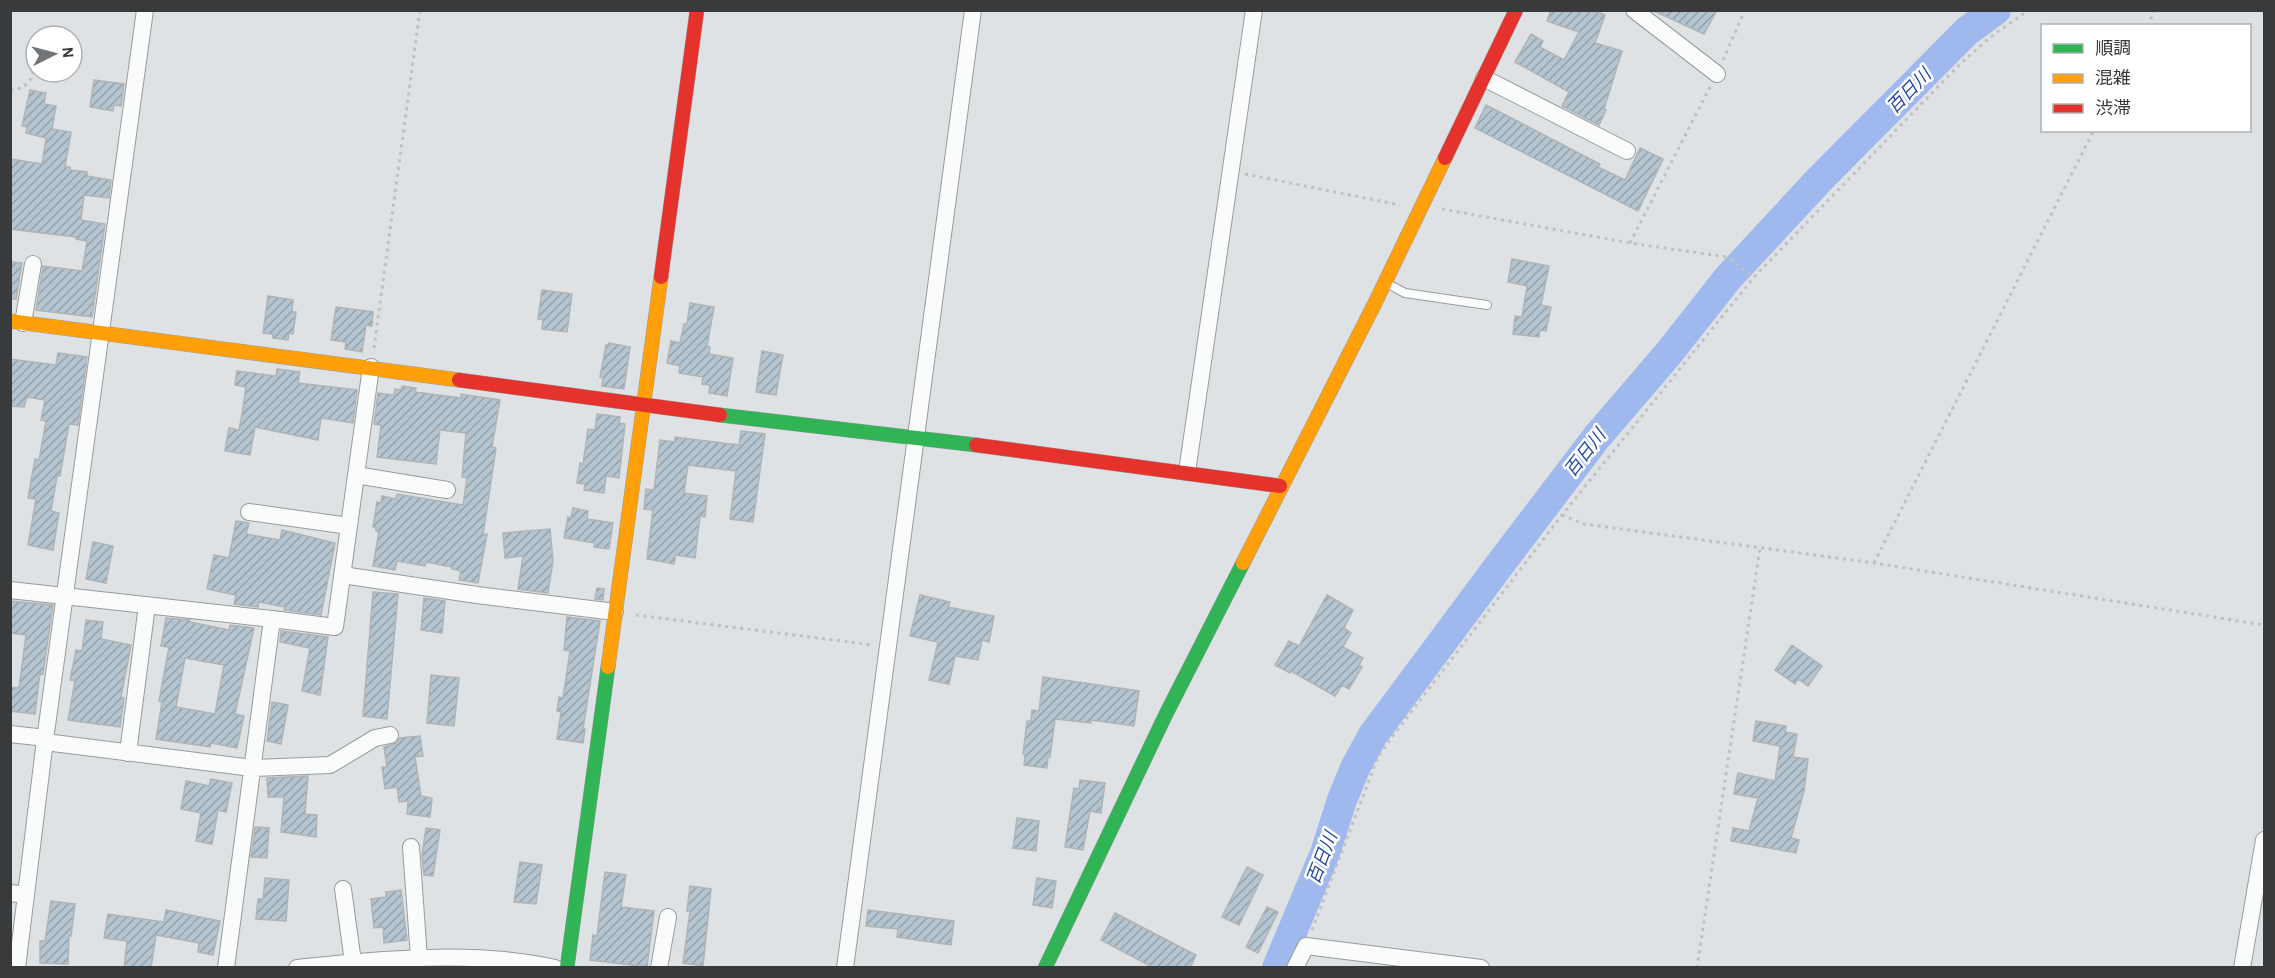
<svg xmlns="http://www.w3.org/2000/svg" width="2275" height="978" font-family="'Alegreya Sans','Noto Sans JP',sans-serif">
<style>
.lines{fill:none;stroke-linecap:round;stroke-linejoin:round}
.river{stroke:#9fb9ee;stroke-width:30}
.building{fill:url(#building-hatch);stroke:#b1b3b4;stroke-width:1.5;fill-rule:evenodd}
.lane-casing{stroke:#999b9c;stroke-width:10}
.street-casing{stroke:#999b9c;stroke-width:18}
.fast-casing{stroke:#999b9c;stroke-width:15}
.slow-casing{stroke:#999b9c;stroke-width:15}
.jam-casing{stroke:#999b9c;stroke-width:15}
.path{stroke:#bfc1c1;stroke-width:3;stroke-dasharray:3 4.5;stroke-linecap:butt}
.lane{stroke:#fafbfb;stroke-width:8}
.street{stroke:#fafbfb;stroke-width:16}
.fast{stroke:#30b455;stroke-width:14}
.slow{stroke:#ff9f0a;stroke-width:14}
.jam{stroke:#e5322d;stroke-width:14}
.labels{text-anchor:middle;stroke-width:5;stroke-linejoin:round;paint-order:stroke}
.water-label{font-size:18px;font-style:italic;fill:#2649a0;stroke:#fff}
</style>
<defs>
<pattern id="building-hatch" width="6" height="6" patternUnits="userSpaceOnUse" patternTransform="scale(1.5)"><rect width="6" height="6" fill="#b4c5d1"/><path d="M-1 1l2-2M0 6l6-6M5 7l2-2" fill="none" stroke="#93a1ab"/></pattern>
</defs>
<rect width="100%" height="100%" fill="#dfe2e4"/>
<g class="lines">
<path class="river" d="M1277,968L1325,853L1342,800L1355,768L1373,735L1501,563L1596,438L1668,354L1728,278L1819,180L1967,31L1996,10"/>
</g>
<path class="building" d="M1551,10H1593L1605,15L1595,43L1622,51L1604,109L1606,110L1599,125L1562,106L1569,92L1515,62L1531,34L1543,41L1540,47L1564,60L1579,32L1547,21Z
M1652,10H1717L1704,34Z
M94,80L124,84L121,106L114,105L113,111L90,107Z
M30,90L46,93L44,104L56,106L52,129L71,132L65,167H70V170L87,172V176L111,180L109,198L84,195L81,220L105,224L92,317L36,310L43,266L82,271L87,241L76,239V237L10,229V159L42,164L46,138L26,133L27,127L22,126Z
M1486,105L1600,164L1598,167L1625,180L1640,148L1663,159L1638,211L1475,128Z
M1512,259L1549,266L1541,305L1551,307L1546,331L1540,330L1539,337L1513,334L1515,316L1522,317L1527,286L1508,282Z
M10,262L22,263L16,299H10Z
M542,290L572,294L567,332L542,329L543,320L538,319Z
M268,296L293,300L292,312H296L293,334L289,333L288,340L273,338V334L263,333Z
M690,303L714,307L707,346L710,347L709,354L733,358L727,396L709,393L710,385L702,384L703,377L679,373L680,366L667,363L671,341L680,343L684,324H687Z
M336,307L373,312L372,326L366,325L362,352L345,349L346,342L331,340Z
M609,343L630,347L624,389L602,386L603,378L600,377L606,345H609Z
M762,351L783,355L776,395L756,392Z
M58,353L87,357L78,425L69,424L60,476H57L51,511L59,513L53,550L28,545L36,499L28,498L35,459L39,460L46,421L41,420L45,400L27,397L24,407L10,406V359L56,365Z
M277,369L300,372L298,383L357,390L353,423L321,418L318,440L255,427L250,455L225,451L229,428L239,430L242,414L246,387L235,385L237,371L276,376Z
M402,386L416,388L415,392L461,398V394L500,400L492,447L496,448L483,535L487,534L478,583L459,580L461,571L452,569V567L426,562L425,566L397,561L395,570L373,566L379,532L376,531V528L373,527L377,502L381,503L382,496L396,499L397,494L463,505L467,478L462,477L466,433L440,430L436,464L377,457L381,425L374,424L378,393L394,395L395,389L401,390Z
M597,414L620,417L619,423L625,424L619,478L606,476L604,493L584,490L585,484L577,483L580,463L583,464L588,429L595,430Z
M741,431L765,434L753,522L730,519L736,471L688,465L684,493L707,496L705,517L700,516L695,558L676,555L674,564L647,559L653,510L644,509L646,489L654,490L660,440L675,442V437L739,445Z
M573,508L588,511L587,519L613,523L609,549L594,547L595,543L564,538L568,517L571,518Z
M236,521L249,523L246,534L280,540L282,530L335,543L321,615L284,610L285,607L259,602L258,607L234,604L236,595L207,589L214,555L229,558Z
M550,529L553,561L548,593L518,589L523,556L505,558L503,533Z
M93,542L113,546L106,583L86,579Z
M597,588L604,589L603,600L595,599Z
M373,592L398,594L387,719L363,716Z
M920,595L950,602L948,607L994,616L989,642L982,640L978,660L955,656L949,684L929,680L938,642L910,636Z
M1327,595L1353,610L1344,628L1351,633L1343,647L1363,658L1359,665L1362,667L1349,689L1342,685L1335,696L1291,671L1290,673L1275,665L1289,641L1299,646Z
M424,598L445,601L442,633L421,630Z
M10,601L53,605L43,674L40,673L35,714L10,711V687L19,688L26,635L10,633Z
M567,617L600,621L583,729H585L583,743L557,739L561,712L557,711L559,697L563,698L570,651L564,650Z
M166,618L190,620V622L229,630L230,625L254,628L235,714L244,716L237,748L211,743L210,747L156,739L162,702L159,701L169,647L161,646ZM185,658L224,665L215,714L176,707Z
M86,620L103,622L101,639L131,645L121,697L124,698L120,727L68,720L75,681L70,680L76,650L82,651Z
M281,631L328,637L320,695L302,691L310,648L280,642Z
M1792,645L1822,666L1808,686L1798,679L1795,684L1775,670Z
M431,675L459,678L454,726L427,723Z
M1043,677L1139,691L1134,726L1091,720V723L1055,719L1050,757H1048L1047,768L1024,765L1025,754H1023L1027,721H1031L1032,710L1039,711Z
M272,702L288,705L281,744L267,741Z
M1756,721L1786,726L1785,732L1797,734L1793,757L1808,759L1804,791L1791,838L1799,840L1796,853L1731,841L1733,828L1749,831L1758,798L1734,794L1738,773L1775,781L1780,746L1753,741Z
M420,736L423,756L415,757L421,796L432,798L430,817L407,814L408,801L399,802L397,787L385,789L382,767H387L384,747L396,743L400,738Z
M308,776L305,814L317,815L316,837L281,832L284,797H268L267,778Z
M211,779L232,783L226,812L218,810L212,844L196,841L201,813L181,809L186,781L209,786Z
M1080,780L1105,783L1101,813L1090,811L1083,850L1065,847L1074,788L1079,789Z
M1017,818L1039,821L1036,851L1013,848Z
M255,827L269,828L267,858L251,857Z
M426,828L440,830L433,876L424,875L422,855Z
M520,862L542,865L536,904L514,902Z
M1247,867L1263,875L1239,925L1222,917Z
M605,872L626,875L621,907L654,911L647,967L590,960L593,935L597,936Z
M265,878L289,880L286,921L256,919L258,899H263Z
M1037,878L1056,881L1052,908L1033,905Z
M690,886L711,889L703,966L683,963L690,911H687Z
M401,890L407,940L384,943L383,927L374,928L371,899L386,897V892Z
M51,901L75,904L71,936H69L68,964L40,963V941H45Z
M1267,907L1278,912L1258,953L1246,947Z
M166,910L220,921L213,955L198,952L199,943L156,935L151,968H124L127,941L104,938L108,914L164,922Z
M868,910L954,921L951,945L897,937L898,929L866,926Z
M1115,913L1196,955L1190,968H1154L1101,940Z"/>
<g class="lines">
<g class="lane-casing">
<path id="lane" d="M1388,284L1405,293L1487,305"/>
</g>
<g class="street-casing">
<path id="street" d="M1634,10L1717,74
M1484,78L1627,151
M23,323L33,264
M1187,472L1254,10
M356,475L447,490
M249,512L349,526
M342,575L477,595L615,612
M10,590L272,619
M10,734L37,737L53,743L252,768L330,765L375,738L390,735
M128,753L147,605
M411,847L419,958
M343,889L353,962
M10,893L26,895
M17,968L45,740L145,10
M226,968L272,619L335,627L371,367
M297,968C376,959 477,950 555,968
M659,968L668,917
M845,968L973,10
M1295,968L1306,946L1481,968
M2242,968L2264,840"/>
</g>
<g class="fast-casing">
<path id="fast" d="M720,415L976,445
M567,968L608,667
M1045,968L1166,714L1243,563"/>
</g>
<g class="slow-casing">
<path id="slow" d="M10,321L459,380
M1243,563L1375,303L1445,158
M608,667L661,277"/>
</g>
<g class="jam-casing">
<path id="jam" d="M1445,158L1516,10
M661,277L697,10
M459,380L720,415
M976,445L1280,486"/>
</g>
<path class="path" d="M2147,26L2155,10
M1723,60L1745,10
M10,90C33,89 33,73 36,54
M1245,174L1400,205
M1442,209L1630,243L1727,257L1754,277
M1630,243L1710,87
M374,348L420,10
M1562,515L1584,524L1874,563L2264,625
M1874,563L2094,130
M636,615L873,645
M1312,930L1378,757L1392,737L1562,515L1754,277L1961,63L1993,35L2029,10
M1697,968L1760,548"/>
<use href="#lane" class="lane"/>
<use href="#street" class="street"/>
<use href="#fast" class="fast"/>
<use href="#slow" class="slow"/>
<use href="#jam" class="jam"/>
</g>
<g class="labels">
<g class="water-label">
<text transform="translate(1909 91) rotate(-46)" y="6">百日川</text>
<text transform="translate(1585 453) rotate(-52)" y="6">百日川</text>
<text transform="translate(1322 858) rotate(-69)" y="6">百日川</text>
</g>
</g>
<rect width="2275" height="978" fill="none" stroke="#383a3c" stroke-width="24"/>
<rect x="2041" y="24" width="210" height="108" fill="#ffffff" stroke="#afb0b1" stroke-width="1.5"/>
<rect x="2053" y="44" width="30" height="9" fill="#30b455" stroke="#afb0b1" stroke-width="1.5"/>
<text x="2095" y="54" font-size="18" fill="#383a3c">順調</text>
<rect x="2053" y="74" width="30" height="9" fill="#ff9f0a" stroke="#afb0b1" stroke-width="1.5"/>
<text x="2095" y="84" font-size="18" fill="#383a3c">混雑</text>
<rect x="2053" y="104" width="30" height="9" fill="#e5322d" stroke="#afb0b1" stroke-width="1.5"/>
<text x="2095" y="114" font-size="18" fill="#383a3c">渋滞</text>
<g transform="translate(54 54) rotate(84)"><circle r="28" fill="#ffffff" stroke="#afb0b1" stroke-width="1.5"/>
<path d="M0-4.5L10 22L0 15L-10 22Z" fill="#727577"/>
<text y="-9" font-size="16" font-weight="bold" text-anchor="middle" fill="#383a3c">N</text>
</g>
</svg>
